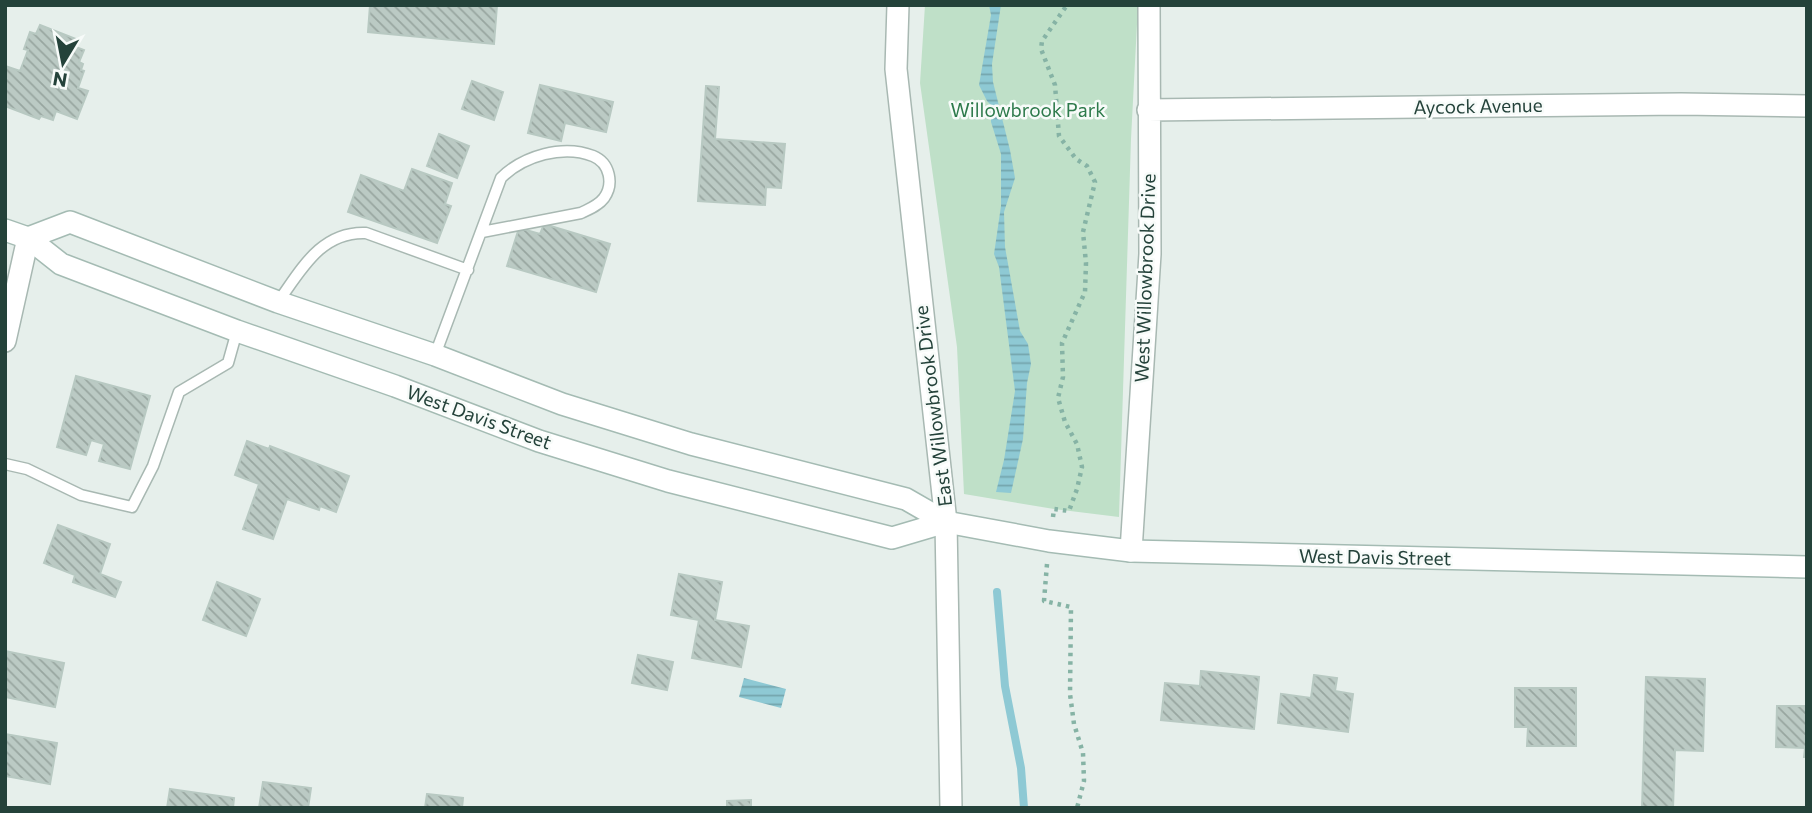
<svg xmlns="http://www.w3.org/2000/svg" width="1812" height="813" font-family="Commissioner,sans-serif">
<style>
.park{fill:#bfe0c8}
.water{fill:url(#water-rules)}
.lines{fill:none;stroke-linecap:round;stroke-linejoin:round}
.stream{stroke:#8ec9d4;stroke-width:8}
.building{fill:url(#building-back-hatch);stroke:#b8c9c2;stroke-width:2}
.lane-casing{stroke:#a8b8b2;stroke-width:13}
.street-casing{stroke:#a8b8b2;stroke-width:24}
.secondary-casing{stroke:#a4bbb3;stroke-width:24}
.path{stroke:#86b3a5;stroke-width:4.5;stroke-dasharray:3.5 5;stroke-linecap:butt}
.lane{stroke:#fff;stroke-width:10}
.street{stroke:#fff;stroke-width:21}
.secondary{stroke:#fff;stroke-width:21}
.labels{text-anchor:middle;stroke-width:5;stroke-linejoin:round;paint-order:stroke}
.street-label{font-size:19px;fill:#24423a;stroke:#f7fbf9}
.park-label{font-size:19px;fill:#2d7a4b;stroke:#f7fbf9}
</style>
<defs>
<pattern id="water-rules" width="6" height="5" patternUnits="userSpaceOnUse" patternTransform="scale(1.75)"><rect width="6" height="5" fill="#8ec9d4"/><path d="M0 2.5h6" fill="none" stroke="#74a5ad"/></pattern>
<pattern id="building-back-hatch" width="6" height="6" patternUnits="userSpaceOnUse" patternTransform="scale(1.75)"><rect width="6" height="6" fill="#bbcac4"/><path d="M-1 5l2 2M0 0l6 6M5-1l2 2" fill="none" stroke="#98a6a0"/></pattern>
</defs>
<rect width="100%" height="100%" fill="#e6efeb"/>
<path class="park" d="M925,5H1138L1131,139L1119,517L1054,509L964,494L957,347L920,83Z"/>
<path class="water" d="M989,5H1001L992,64L993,82L1010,150L1015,178L1004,212L1005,247L1020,331L1028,344L1031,364L1027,383L1023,439L1011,493L996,492L1004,460L1015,391L999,267L994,254L1001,206V154L991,122V105L987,101L979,85L991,15Z
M744,678L786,689L781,708L739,697Z"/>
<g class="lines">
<path class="stream" d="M997,592L1005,686L1021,768L1024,808"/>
</g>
<path class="building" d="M370,5H497L494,44L368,32Z
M40,25L76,39L73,46L84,50L79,62L83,64L81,70L84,71L78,88L88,91L77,119L56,111L53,120L41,116L39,119L5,106V66L20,71L28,50L24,49L30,32L36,34Z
M472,81L503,92L494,120L462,109Z
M540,85L613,102L606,132L565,123L561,141L528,133Z
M706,86L719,87L715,139L785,144L781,188L766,187L765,205L698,201Z
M439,134L469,146L457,178L427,166Z
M412,169L452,183L445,204L451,206L437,243L348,212L361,175L404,191Z
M544,224L610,244L596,292L507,266L519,228L540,234Z
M76,376L150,396L130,469L99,461L104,444L91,440L86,455L57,447Z
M247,441L269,449L270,446L349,476L336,512L320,506L319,510L287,499L273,539L243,529L259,484L235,475Z
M58,525L110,544L100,574L121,582L115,597L73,582L75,575L44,563Z
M679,574L722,582L715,620L749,626L741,667L692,658L699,620L671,615Z
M217,582L260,599L246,636L203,620Z
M5,651L64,663L55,707L5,697Z
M638,655L673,662L667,690L632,683Z
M1201,671L1259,677L1254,729L1161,720L1165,683L1200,686Z
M1314,675L1337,678L1335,691L1353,694L1348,732L1278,723L1281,694L1311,698Z
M1646,677L1705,679L1703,751L1675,750L1673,808H1642Z
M1515,688H1576V746H1527L1528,727H1515Z
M1777,706H1807V757H1804L1805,748L1776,747Z
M5,734L57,743L50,784L5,776Z
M263,782L311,788L308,808H259Z
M170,789L234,798L233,808H167Z
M427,794L463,798L462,808H425Z
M751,800V808H727V801Z"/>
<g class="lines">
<g class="lane-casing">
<path id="lane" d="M278,302C301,270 321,231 366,233L468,270
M435,355L501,178C523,156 563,144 593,156C610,163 614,184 604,198C598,206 589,209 581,213L482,232
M5,464L27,469L81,495L132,507L153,466L179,392L228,363L237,331"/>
</g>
<g class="street-casing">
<path id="street" d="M898,5L896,69L946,522L951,808
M1148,110L1681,104L1807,106
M5,341L28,238
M1131,551L1150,254L1149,5"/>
</g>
<g class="secondary-casing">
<path id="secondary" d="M5,230L28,238L61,264L237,331L395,386L539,441L668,481L892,538L946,522
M28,238L70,222L278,302L435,355L562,404L691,444L906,499L946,522L1049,541L1131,551L1807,567"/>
</g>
<path class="path" d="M1053,517L1054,509L1069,511L1077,489L1082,467L1077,444L1065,422L1058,398L1063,377L1062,343L1085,292L1086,263L1083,232L1095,182L1087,166L1076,159L1059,136L1055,85L1041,49L1042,41L1067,5
M1047,564L1044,601L1071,607L1070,694L1074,724L1083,753L1084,781L1077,808"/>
<use href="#lane" class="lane"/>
<use href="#street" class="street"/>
<use href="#secondary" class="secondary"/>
</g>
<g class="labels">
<g class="street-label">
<text transform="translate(1478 106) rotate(-1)" y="7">Aycock Avenue</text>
<text transform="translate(1145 278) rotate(-88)" y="7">West Willowbrook Drive</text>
<text transform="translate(933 406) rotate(-97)" y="7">East Willowbrook Drive</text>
<text transform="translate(479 417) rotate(20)" y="7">West Davis Street</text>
<text transform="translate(1375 557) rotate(1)" y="7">West Davis Street</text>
</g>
<g class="park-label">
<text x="1028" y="117">Willowbrook Park</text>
</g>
</g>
<rect width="1812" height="813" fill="none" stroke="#24423a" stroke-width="14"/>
<g transform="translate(63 63) rotate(190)" stroke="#f7fbf9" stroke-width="5" paint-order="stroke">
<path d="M0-5L12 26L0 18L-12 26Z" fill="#24423a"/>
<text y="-10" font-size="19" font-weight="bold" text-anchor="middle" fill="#24423a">N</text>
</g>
</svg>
